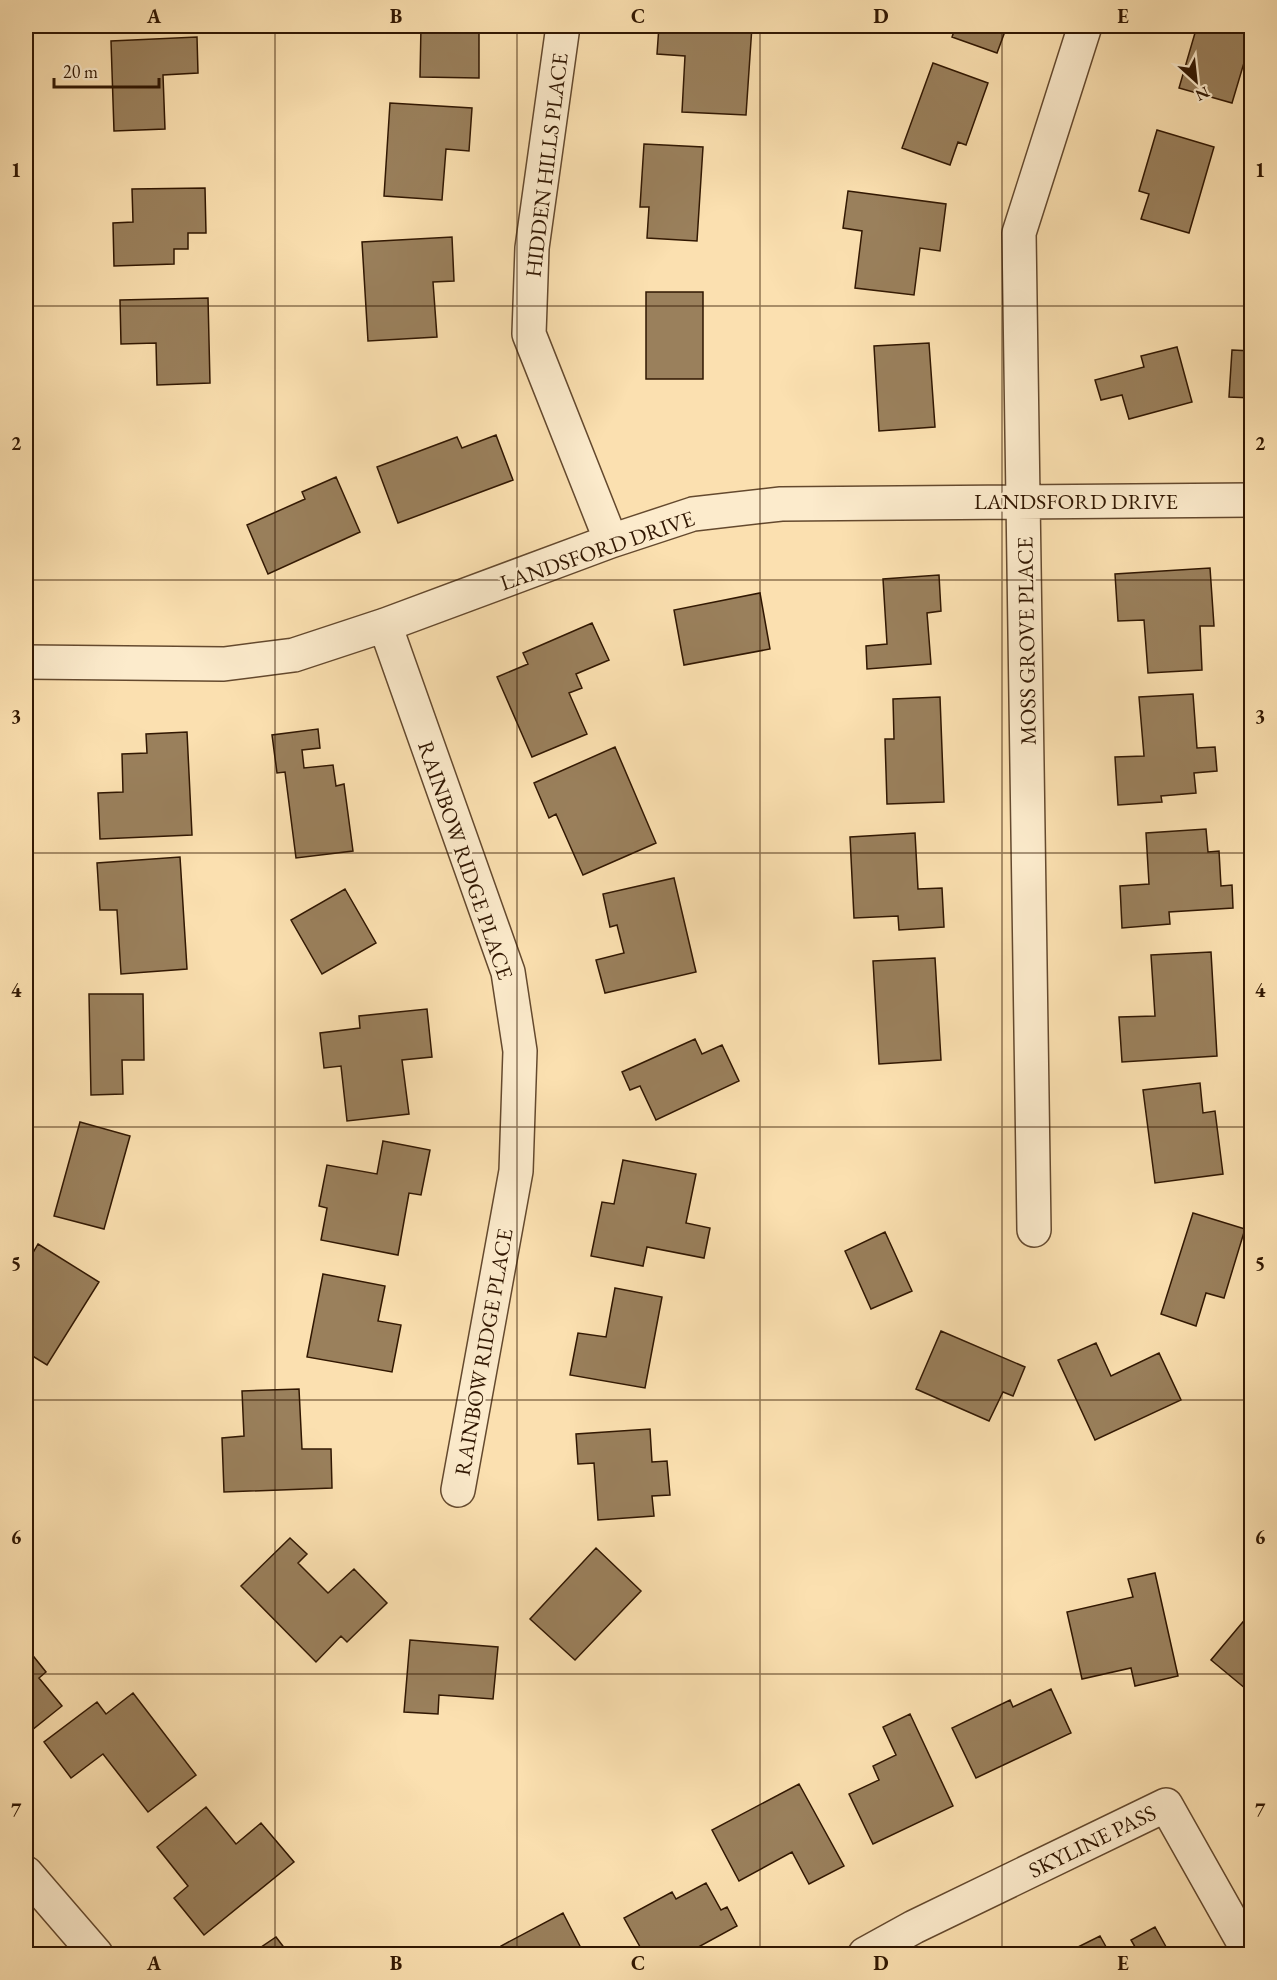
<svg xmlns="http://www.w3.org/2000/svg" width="1277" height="1980" font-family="'EB Garamond',serif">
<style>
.building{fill:#9a805c;stroke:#311702;stroke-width:1.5}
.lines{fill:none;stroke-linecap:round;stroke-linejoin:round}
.minor-casing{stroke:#64492e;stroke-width:36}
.minor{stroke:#fcebcc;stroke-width:33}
.grid{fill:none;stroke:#311702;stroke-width:1.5;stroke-opacity:0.55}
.labels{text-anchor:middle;stroke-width:5;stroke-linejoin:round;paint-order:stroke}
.street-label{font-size:22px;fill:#311702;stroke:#fcebcc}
.neatline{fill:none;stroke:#311702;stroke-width:2}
.grid-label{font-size:20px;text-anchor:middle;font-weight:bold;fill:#311702}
</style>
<rect width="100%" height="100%" fill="#fbe0b0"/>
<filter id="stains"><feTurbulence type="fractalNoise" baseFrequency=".00333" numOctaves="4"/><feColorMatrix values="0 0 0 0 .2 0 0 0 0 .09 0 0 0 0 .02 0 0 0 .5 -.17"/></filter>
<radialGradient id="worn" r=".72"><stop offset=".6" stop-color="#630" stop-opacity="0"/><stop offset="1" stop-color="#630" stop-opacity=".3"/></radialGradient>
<path class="building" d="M421,26H479V78L420,77Z
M659,26H752L746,115L682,112L685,56L657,54Z
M956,26H1007L997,53L952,37Z
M1197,26H1252V36L1232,103L1179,88Z
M197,37L198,73L163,75L165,129L114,131L111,41Z
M933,63L988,83L966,145L958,142L950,165L902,148Z
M390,103L472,108L469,151L446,149L442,200L384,196Z
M1157,130L1214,147L1189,233L1141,219L1149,194L1139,191Z
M644,144L703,147L697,241L647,238L649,207H640Z
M205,188L206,233H188V249H174V264L114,266L113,223L133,222L132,189Z
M848,191L946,204L940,251L920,248L914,295L855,288L862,231L843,228Z
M452,237L454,281L433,282L437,337L368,341L362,242Z
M646,292H703V379H646Z
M208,298L210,383L157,385L156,343L121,344L120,300Z
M929,343L935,427L879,431L874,346Z
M1177,347L1192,402L1129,419L1122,395L1101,400L1095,380L1144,367L1141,356Z
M1232,350L1252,351V398L1229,397Z
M496,435L513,480L398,523L377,467L457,437L462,448Z
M336,477L360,532L268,574L247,525L305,499L302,492Z
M1210,568L1214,626H1200L1202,670L1148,673L1144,620L1118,621L1115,574Z
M939,575L941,611L927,613L931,664L867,669L866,646L887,644L883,579Z
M760,593L770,649L684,665L674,610Z
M592,623L609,660L576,674L582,688L569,693L587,734L532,757L497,677L528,664L523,653Z
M1193,694L1197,748L1215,747L1217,771L1194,773L1196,793L1161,796L1162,802L1118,805L1115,757L1144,756L1139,697Z
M940,697L944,802L887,804L885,739H894L893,699Z
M318,729L320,748L302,750L304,768L333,765L336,786L344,784L353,851L296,858L285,772L277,773L272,735Z
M187,732L192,835L100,839L98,793L123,792L122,754L147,753L146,734Z
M615,747L656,843L583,875L556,814L549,818L534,783Z
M1206,829L1208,852L1219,851L1221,886L1232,885L1233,908L1169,912L1170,924L1122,928L1120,886L1149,884L1146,833Z
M915,833L918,889L942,888L944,927L899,930L898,916L854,918L850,837Z
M180,857L187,969L121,974L117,910H100L97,863Z
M674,878L696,972L605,993L596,960L624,953L617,925L610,927L603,894Z
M345,889L376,943L322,974L291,920Z
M1211,952L1217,1056L1122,1062L1119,1017L1155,1016L1151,955Z
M935,958L941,1060L879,1064L873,961Z
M89,994H143L144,1060H122L123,1094L91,1095Z
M427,1009L432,1057L402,1060L409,1114L347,1121L341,1066L324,1068L320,1033L360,1028L359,1016Z
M695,1039L702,1054L722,1045L739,1081L656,1120L640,1086L630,1090L622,1072Z
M1200,1083L1203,1113L1215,1111L1223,1174L1155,1183L1143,1090Z
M80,1122L130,1136L104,1229L54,1216Z
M383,1141L430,1150L421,1195L409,1193L398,1255L321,1240L327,1208L319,1206L327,1165L377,1174Z
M623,1160L696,1174L686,1223L710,1228L704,1258L647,1247L643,1266L591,1256L602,1202L614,1204Z
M1193,1213L1245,1229L1224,1298L1206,1293L1196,1326L1161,1314Z
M885,1232L912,1291L871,1309L845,1251Z
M38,1244L99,1282L47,1365L26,1352V1265Z
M323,1274L385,1286L378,1321L401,1325L392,1372L307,1357Z
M615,1288L662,1297L645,1388L570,1375L578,1333L606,1337Z
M941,1331L1025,1367L1013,1396L1003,1392L989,1421L916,1389Z
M1096,1343L1111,1376L1159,1353L1181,1400L1095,1440L1058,1360Z
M299,1389L302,1449H331L332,1488L224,1492L222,1438L244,1436L242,1391Z
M650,1429L652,1462L667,1461L670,1495L652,1496L654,1516L598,1520L594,1463L578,1464L576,1434Z
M290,1538L307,1554L298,1563L328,1593L354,1569L387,1603L347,1642L341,1636L316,1662L241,1586Z
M596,1548L641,1591L575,1660L530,1619Z
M1155,1573L1178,1676L1135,1686L1131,1668L1082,1679L1067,1612L1133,1597L1128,1579Z
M1247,1617L1252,1621V1694L1211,1660Z
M410,1640L498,1647L493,1699L439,1695L438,1714L404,1712Z
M26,1647L46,1672L39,1678L62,1706L27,1734L26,1732Z
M1051,1689L1071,1733L976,1778L952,1728L1010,1700L1013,1707Z
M133,1693L196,1775L148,1812L103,1754L71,1778L44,1742L97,1702L106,1714Z
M910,1714L953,1806L873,1844L849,1794L879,1780L873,1766L896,1755L883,1727Z
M799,1784L844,1866L809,1884L792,1852L739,1881L712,1830Z
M206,1807L236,1844L261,1823L294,1862L204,1935L174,1898L188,1886L157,1847Z
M706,1883L721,1910L727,1907L737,1926L693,1950L691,1947L676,1954H644L624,1918L672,1892L676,1899Z
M563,1913L584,1954H505L501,1946Z
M1155,1927L1170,1954H1133L1138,1952L1131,1940Z
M1100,1936L1110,1954H1064Z
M276,1937L289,1954H251Z"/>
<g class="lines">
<g class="minor-casing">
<path id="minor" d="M563,26L532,248L529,334L611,541
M385,625L508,972L520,1051L516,1171L458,1490
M26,662L224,664L294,655L385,625L611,541L693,514L781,504L1252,500
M1034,1230L1019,233L1085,26
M26,1873L96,1954
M865,1954L914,1927L1166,1805L1250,1954"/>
</g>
<use href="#minor" class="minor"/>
</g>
<path class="grid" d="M275,26V1954M517,26V1954M760,26V1954M1002,26V1954M26,306H1252M26,580H1252M26,853H1252M26,1127H1252M26,1400H1252M26,1674H1252"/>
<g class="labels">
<g class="street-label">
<text transform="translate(546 165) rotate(-83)" y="8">HIDDEN HILLS PLACE</text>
<text x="1076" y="509">LANDSFORD DRIVE</text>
<text transform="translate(597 550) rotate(-19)" y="8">LANDSFORD DRIVE</text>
<text transform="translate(1026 641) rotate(-91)" y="8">MOSS GROVE PLACE</text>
<text transform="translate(466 860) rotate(71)" y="8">RAINBOW RIDGE PLACE</text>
<text transform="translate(483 1352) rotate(-80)" y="8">RAINBOW RIDGE PLACE</text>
<text transform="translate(1092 1841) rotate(-26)" y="8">SKYLINE PASS</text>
</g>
</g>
<rect width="1277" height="1980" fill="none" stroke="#fbe0b0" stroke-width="66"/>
<g transform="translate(1196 81) rotate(153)" stroke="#fcebcc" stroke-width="4.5" paint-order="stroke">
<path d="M0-4.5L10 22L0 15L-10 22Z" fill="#311702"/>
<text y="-9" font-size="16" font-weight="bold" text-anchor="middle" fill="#311702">N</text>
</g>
<path d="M54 78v9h105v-9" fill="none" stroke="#311702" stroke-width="3"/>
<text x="63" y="78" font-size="18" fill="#311702" stroke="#fcebcc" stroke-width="4.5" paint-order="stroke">20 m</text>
<rect x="33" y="33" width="1211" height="1914" class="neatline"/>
<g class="grid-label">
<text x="154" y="23">A</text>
<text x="396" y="23">B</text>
<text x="638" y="23">C</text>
<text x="881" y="23">D</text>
<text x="1123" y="23">E</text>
<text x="16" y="177">1</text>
<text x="1260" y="177">1</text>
<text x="16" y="450">2</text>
<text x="1260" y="450">2</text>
<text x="16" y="723">3</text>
<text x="1260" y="723">3</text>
<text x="16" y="997">4</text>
<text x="1260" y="997">4</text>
<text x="16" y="1270">5</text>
<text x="1260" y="1270">5</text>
<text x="16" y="1544">6</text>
<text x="1260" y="1544">6</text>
<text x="16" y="1817">7</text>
<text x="1260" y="1817">7</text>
<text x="154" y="1970">A</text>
<text x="396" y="1970">B</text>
<text x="638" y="1970">C</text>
<text x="881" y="1970">D</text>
<text x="1123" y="1970">E</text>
</g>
<rect width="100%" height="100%" filter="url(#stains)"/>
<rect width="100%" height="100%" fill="url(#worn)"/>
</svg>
